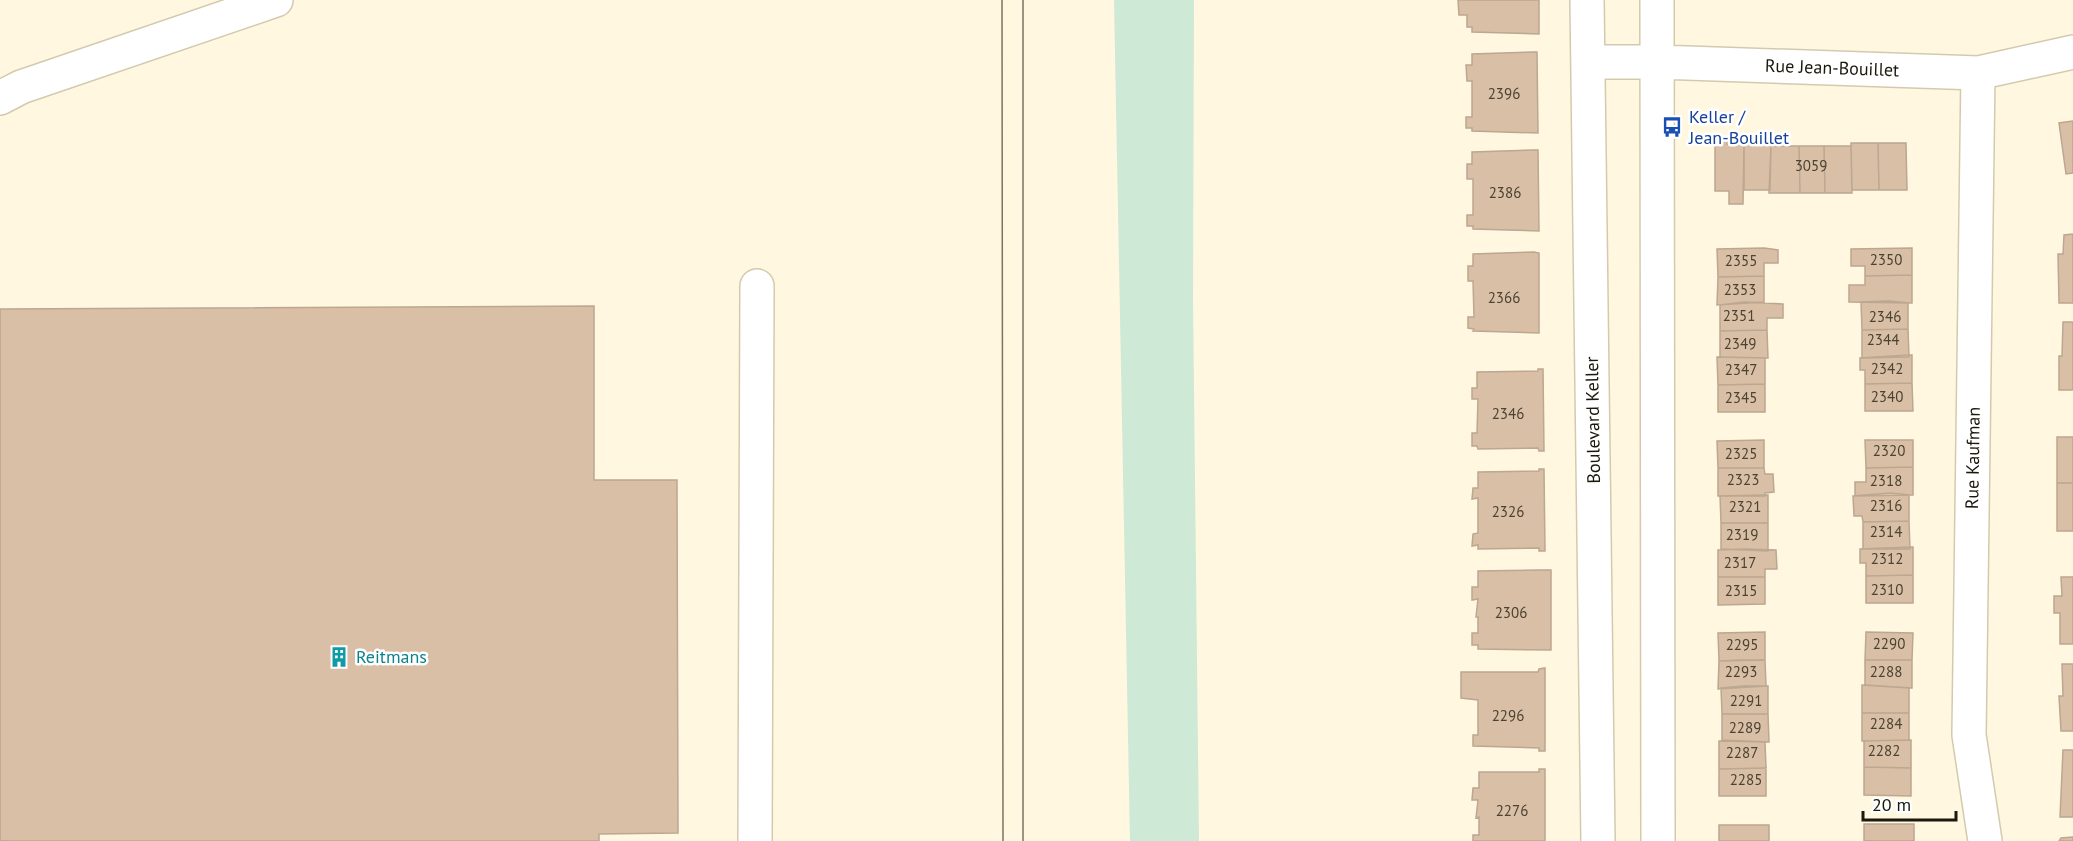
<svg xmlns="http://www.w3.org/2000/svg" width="2073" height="841" font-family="'PT Sans',sans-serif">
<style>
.green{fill:#cee9d5}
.building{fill:#d9bfa5;stroke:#bca791;stroke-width:1.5}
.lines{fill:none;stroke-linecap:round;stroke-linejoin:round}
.minor-casing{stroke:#d3caae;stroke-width:36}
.minor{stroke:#fff;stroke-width:33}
.tram{stroke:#797464;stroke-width:1.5}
.labels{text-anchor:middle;stroke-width:5;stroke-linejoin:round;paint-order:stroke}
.number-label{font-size:15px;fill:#4a4233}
.street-label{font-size:18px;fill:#1b180d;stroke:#fff}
.transit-label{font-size:18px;fill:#164399;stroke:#fff;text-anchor:start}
.culture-label{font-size:18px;fill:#0d838f;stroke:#fff;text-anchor:start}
</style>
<rect width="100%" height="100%" fill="#fff7e0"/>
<path class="green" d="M1114,0H1194L1193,300L1199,841H1130Z"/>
<path class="building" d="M1458,0H1539V34L1472,32V27H1467V15H1459Z
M1533,52H1537L1538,133L1472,131V128H1466V117H1472V81H1467L1466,65H1472V54Z
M2073,121V173L2066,174L2059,123Z
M1715,137H1728L1727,144H1744L1743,204H1729V191H1715Z
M1771,143L1770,190H1744V144Z
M1851,143H1878L1879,190H1852Z
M1878,143H1906L1907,190H1879Z
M1771,146H1799L1800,193H1769Z
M1799,146H1824L1825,193H1800Z
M1824,146H1851L1852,193H1825Z
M1533,150H1538L1539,231L1473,229V226H1467V215H1473V179H1467V164H1472V152Z
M2073,234V303H2059L2058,254H2063L2064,235Z
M1764,248L1778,250V263H1764V276L1718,277L1717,249Z
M1912,248V275L1865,276V266H1851V249Z
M1534,252L1539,253V333L1473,331L1474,329L1468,328V317H1474L1473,281H1468V266H1473V254Z
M1912,275V303L1849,302V285H1865V276Z
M1764,276V302L1717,305L1718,277Z
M1889,301L1908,303V329L1862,330L1861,302Z
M1744,302L1783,304V318H1767V330L1720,331V305Z
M594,306V480H677L678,833L599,834V841H0V309Z
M2063,322H2073V390H2059V356H2062Z
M1908,329L1909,357L1862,358V330Z
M1767,330L1768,358L1720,357V331Z
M1909,355H1912V383L1865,384V370H1860V358Z
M1717,357L1765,358V384L1718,385Z
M1538,369H1543L1544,451H1539L1538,448L1478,449L1477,446H1472V433H1477L1478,399H1472V388H1477V372L1538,371Z
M1912,383L1913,411H1865V384Z
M1765,384V412H1718V385Z
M2057,437H2073V483H2057Z
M1764,440V468H1718L1717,441Z
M1865,440H1913V467L1866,468Z
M1913,467V495L1855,496V482H1866V468Z
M1718,468H1764L1765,474H1773L1774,492L1765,493V496H1718Z
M1539,469H1544L1545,551H1539V548L1478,549V545L1472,546L1473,534L1478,533V498L1472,499L1473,488H1478V472L1539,471Z
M2057,483H2073V531H2057Z
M1890,493L1909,495V521L1863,522L1862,516H1854L1853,496Z
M1768,495V523H1721L1720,496Z
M1909,521L1910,549H1863V522Z
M1721,523H1768V551L1721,549Z
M1910,547H1913V575L1866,576V563H1860V549Z
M1745,549L1776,550L1777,569H1765V577H1718V550Z
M1539,570H1551V650L1478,649V645H1472V633H1478V617H1476L1478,599L1472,600V587H1478V571Z
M1913,575V603H1866V576Z
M1718,577H1765V604L1718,605Z
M2061,577H2073V644H2060V613H2054V596H2062Z
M1765,632V660L1719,661L1718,633Z
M1866,632L1913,633L1912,660H1865Z
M1742,660H1765L1766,686L1718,689L1719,661Z
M1865,660H1912V688L1865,685Z
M2062,664H2073V731H2061L2059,696H2063Z
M1545,668V751H1539V748L1473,746V735H1478V700L1461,698V672H1538L1539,669Z
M1862,685L1909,688V713H1862Z
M1744,686H1768V714H1722L1721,688Z
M1862,713H1909V740L1862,741Z
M1722,714H1768L1769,742L1722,740Z
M1911,740V768L1864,767V741Z
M1719,741L1765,742L1766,768L1719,769Z
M2063,750H2073V817H2060Z
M1864,767L1911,768V796L1864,795Z
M1766,768V796H1719V769Z
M1539,769H1545V841H1473V835H1479V817L1476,818L1478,800H1472L1473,788H1479V772H1539Z
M1864,824H1914V841H1864Z
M1719,825H1769V841H1719Z
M2073,837V841H2059L2061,838Z"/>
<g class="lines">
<g class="minor-casing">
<path id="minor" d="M1587,0L1598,841
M1657,0L1658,841
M1588,62H1658L1978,73L2073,52
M1978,73L1969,735L1985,841
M0,98L21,87L276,0
M755,841L757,286"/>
</g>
<use href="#minor" class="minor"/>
<path class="tram" d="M1002,0L1003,841
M1023,0V841"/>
</g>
<defs>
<g id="bus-bare" transform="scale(1.62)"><path d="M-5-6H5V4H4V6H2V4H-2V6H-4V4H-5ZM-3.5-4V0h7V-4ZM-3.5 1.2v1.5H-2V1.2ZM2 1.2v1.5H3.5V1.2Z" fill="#1a4fb4" stroke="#fff" stroke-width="2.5" paint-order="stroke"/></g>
<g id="building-bare" transform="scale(1.62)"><path d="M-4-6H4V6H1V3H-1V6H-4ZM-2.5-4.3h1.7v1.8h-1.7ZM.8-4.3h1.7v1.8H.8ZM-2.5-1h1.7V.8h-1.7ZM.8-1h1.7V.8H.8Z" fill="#0f9aa8" stroke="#fff" stroke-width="2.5" paint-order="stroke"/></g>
</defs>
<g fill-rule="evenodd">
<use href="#bus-bare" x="1672" y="127"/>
<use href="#building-bare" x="339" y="657"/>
</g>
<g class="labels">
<g class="number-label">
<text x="1504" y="99">2396</text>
<text x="1811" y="171">3059</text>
<text x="1505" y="198">2386</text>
<text x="1886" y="265">2350</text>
<text x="1741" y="266">2355</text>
<text x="1740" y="295">2353</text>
<text x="1504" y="303">2366</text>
<text x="1739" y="321">2351</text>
<text x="1885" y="322">2346</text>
<text x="1883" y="345">2344</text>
<text x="1740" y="349">2349</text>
<text x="1887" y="374">2342</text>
<text x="1741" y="375">2347</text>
<text x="1887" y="402">2340</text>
<text x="1741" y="403">2345</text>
<text x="1508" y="419">2346</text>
<text x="1889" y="456">2320</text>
<text x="1741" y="459">2325</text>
<text x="1743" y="485">2323</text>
<text x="1886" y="486">2318</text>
<text x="1886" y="511">2316</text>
<text x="1745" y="512">2321</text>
<text x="1508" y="517">2326</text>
<text x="1886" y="537">2314</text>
<text x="1742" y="540">2319</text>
<text x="1887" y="564">2312</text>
<text x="1740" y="568">2317</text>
<text x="1887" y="595">2310</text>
<text x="1741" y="596">2315</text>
<text x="1511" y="618">2306</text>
<text x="1889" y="649">2290</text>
<text x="1742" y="650">2295</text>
<text x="1741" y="677">2293</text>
<text x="1886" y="677">2288</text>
<text x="1746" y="706">2291</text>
<text x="1508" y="721">2296</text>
<text x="1886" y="729">2284</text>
<text x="1745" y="733">2289</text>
<text x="1884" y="756">2282</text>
<text x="1742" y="758">2287</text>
<text x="1746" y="785">2285</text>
<text x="1512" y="816">2276</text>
</g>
<g class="street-label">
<text transform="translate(1832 68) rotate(2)" y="6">Rue Jean-Bouillet</text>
<text transform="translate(1593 420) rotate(-91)" y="6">Boulevard Keller</text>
<text transform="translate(1973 458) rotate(-89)" y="6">Rue Kaufman</text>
</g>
<g class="transit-label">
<text x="1689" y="123">Keller /<tspan x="1689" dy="21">Jean-Bouillet</tspan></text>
</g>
<g class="culture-label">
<text x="356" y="663">Reitmans</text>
</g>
</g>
<path d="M1863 811v9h93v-9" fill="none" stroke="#1b180d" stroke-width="3"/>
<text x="1872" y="811" font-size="18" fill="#1b180d" stroke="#ffffff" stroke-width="4.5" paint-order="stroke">20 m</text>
</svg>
